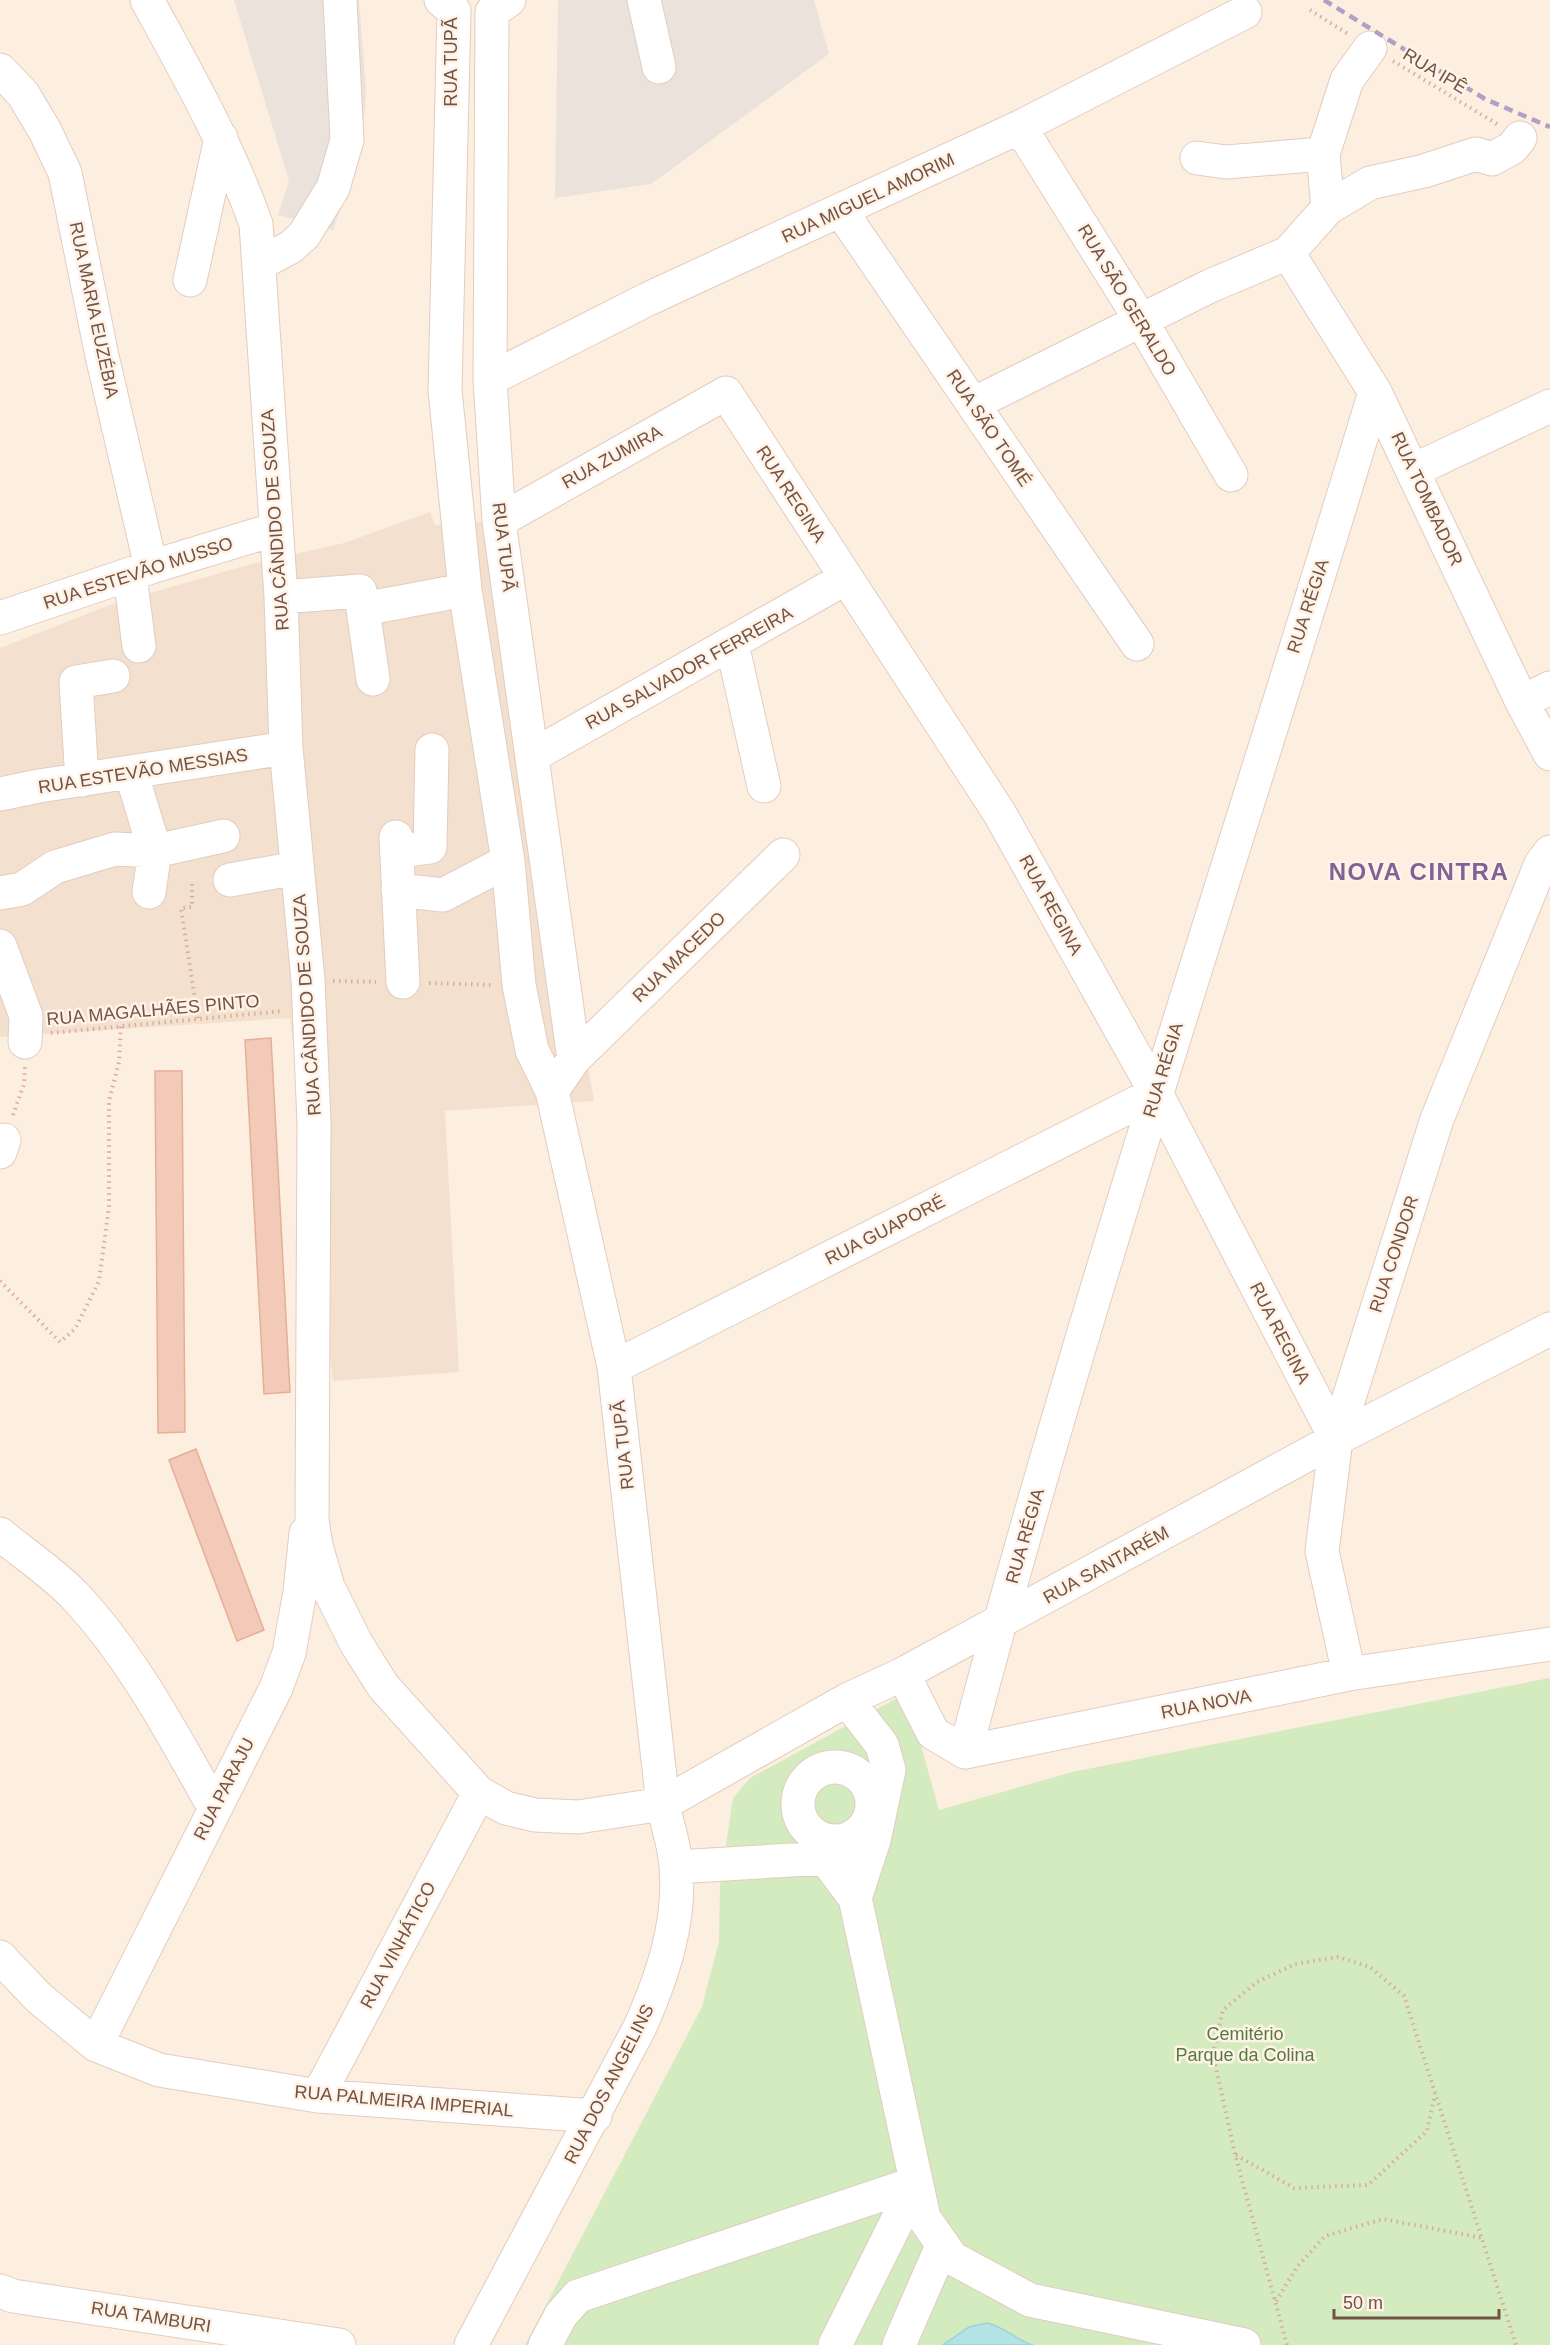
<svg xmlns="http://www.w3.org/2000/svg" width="1550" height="2345" font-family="Arial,sans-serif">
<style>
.residential{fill:#f4e0ce}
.industrial{fill:#ebe2dc}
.green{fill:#d4eabf}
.water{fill:#b4e3e6;stroke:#9ad4d8;stroke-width:1.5}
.building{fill:#f3cab7;stroke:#e6ae97;stroke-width:1.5}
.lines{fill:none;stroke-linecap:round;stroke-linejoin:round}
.minor-casing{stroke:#e3ccbf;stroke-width:35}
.path{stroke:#d7ad9b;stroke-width:4;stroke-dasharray:1.5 4.5;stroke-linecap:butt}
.minor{stroke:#fff;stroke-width:33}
.rail{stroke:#b19fc5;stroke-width:4.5;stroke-dasharray:9 6;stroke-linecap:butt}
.labels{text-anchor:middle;stroke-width:5;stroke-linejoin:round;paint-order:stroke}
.street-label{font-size:18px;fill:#745347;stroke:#fff3e7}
.park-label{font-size:18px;fill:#557a3f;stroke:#fff3e7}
.district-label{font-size:24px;font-weight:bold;letter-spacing:1.5px;fill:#816298;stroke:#fff3e7}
</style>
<rect width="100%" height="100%" fill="#fdefe0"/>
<path class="residential" d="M430,512L435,525L494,521L594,1101L445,1111L459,1372L333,1381L290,1018L0,1037V648L112,604L251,564L344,543Z"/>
<path class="industrial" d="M234,0H359L366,90L362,147L333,230L278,215L289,181Z
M558,0H814L829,54L651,184L555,198Z"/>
<path class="green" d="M1550,1678V2345H525L702,2007L719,1941L720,1886L733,1798L750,1778L901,1696L909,1702L939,1810L1072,1772Z"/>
<path class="water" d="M987,2323C1005,2327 1016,2340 1033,2345H943L969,2327Z"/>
<path class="building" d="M271,1038L290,1392L264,1394L245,1040Z
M155,1071H182L185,1432L158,1433Z
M196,1449L264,1630L237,1641L169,1460Z"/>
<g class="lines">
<g class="minor-casing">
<path id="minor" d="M147,0C187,73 228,145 256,224L281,597L286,748L308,980L314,1123L312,1520L316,1546L328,1587L356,1643L383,1686L479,1793L506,1808L535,1815L578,1817L663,1804L847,1700L903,1674L1336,1439L1550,1329
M441,0L454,11L445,390L465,590L508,861L519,985L532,1050L552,1091L614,1367L663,1804C667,1825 675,1846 676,1867C681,1923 662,1977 640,2027L471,2345
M509,0L492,12L490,379L499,521L574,1059L552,1091
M644,0L659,67
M0,70L23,94L45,131L65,173L102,356L151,567
M1020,127L1142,322L1231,475
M1197,158L1226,162L1323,154
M1328,208L1370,183L1424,171L1476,154L1492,159L1512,148L1520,138
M841,211L1137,644
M1288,253L1375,392L1522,702L1550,754
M259,264L291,247L304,235L333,188L347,140L340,0
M190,280L221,138
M490,379L648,299L1020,127L1245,12
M973,404L1210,286L1288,253L1328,208L1323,154L1347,80L1370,48
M1414,470L1550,406
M499,521L726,393L1000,814L1156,1093L1336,1439
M130,575L139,646
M281,597L360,591L363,609L465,590
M363,609L373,679
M0,618L151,567L276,529
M732,644L764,786
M1522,702L1550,688
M532,756L846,578
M131,772L155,851L149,892
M82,780L76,682L113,676
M0,794L39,786L286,748
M396,837L403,982
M397,851L430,847L432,750
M230,880L297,868
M398,890L443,895L508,861
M0,893L22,889L55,867L115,849L155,851L223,836
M0,946L26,1016L25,1042
M574,1059L783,855
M0,1152L4,1140
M614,1367L1156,1093
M0,1534C24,1554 53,1573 75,1596C133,1658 172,1733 214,1807
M903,1674L933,1733L965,1752L1349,1674L1550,1644
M1349,1674L1322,1551L1336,1439L1437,1119L1541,864L1550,852
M965,1752C1086,1294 1238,845 1375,392
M798 1804a37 37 0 1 1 74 0a37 37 0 1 1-74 0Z
M818,1838L825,1858L855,1898L874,1840L889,1770L882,1745L847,1700
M676,1867L825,1858L844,1851
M855,1898L924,2218L952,2258L1030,2300L1244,2345
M0,1957L39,1998L96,2045L159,2070L318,2096L595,2116
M96,2045L276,1688L289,1653L300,1592L306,1533
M318,2096L479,1793
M0,2291L13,2296L339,2345
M545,2345L561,2315L578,2296L916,2183
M835,2345L916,2183
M899,2345L942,2246"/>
</g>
<path class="path" d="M1310,10L1348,34
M1393,61L1497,124
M192,884V907L181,908L198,1019
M333,981L376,982
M429,983L493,985
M51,1033L283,1011
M13,1115L24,1084L25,1067
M0,1281L60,1342L75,1329L99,1281L109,1207V1101L119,1062L121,1025
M1236,2155L1294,2188L1368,2185L1427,2131L1435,2094
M1276,2301L1297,2267L1325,2236L1383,2219L1483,2238
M1287,2345L1235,2154L1213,2054L1223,2010L1257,1982L1295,1964L1338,1957L1370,1967L1404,1996L1516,2345"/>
<use href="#minor" class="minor"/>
<path class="rail" d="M1324,0L1485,99L1550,127"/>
</g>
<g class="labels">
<g class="street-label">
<text transform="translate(451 62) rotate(-90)" y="6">RUA TUPÃ</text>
<text transform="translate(1435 71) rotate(31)" y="6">RUA IPÊ</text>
<text transform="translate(868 198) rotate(-25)" y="6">RUA MIGUEL AMORIM</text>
<text transform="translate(1127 300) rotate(59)" y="6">RUA SÃO GERALDO</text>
<text transform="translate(94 310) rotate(78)" y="6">RUA MARIA EUZÉBIA</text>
<text transform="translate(989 428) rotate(56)" y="6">RUA SÃO TOMÉ</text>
<text transform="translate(612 457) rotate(-29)" y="6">RUA ZUMIRA</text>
<text transform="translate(791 494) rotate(57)" y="6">RUA REGINA</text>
<text transform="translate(1427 499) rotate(65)" y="6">RUA TOMBADOR</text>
<text transform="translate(275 520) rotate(-94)" y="6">RUA CÂNDIDO DE SOUZA</text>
<text transform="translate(504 547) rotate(83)" y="6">RUA TUPÃ</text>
<text transform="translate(138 573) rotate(-18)" y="6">RUA ESTEVÃO MUSSO</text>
<text transform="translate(1308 606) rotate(-72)" y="6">RUA RÉGIA</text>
<text transform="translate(689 668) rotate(-29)" y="6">RUA SALVADOR FERREIRA</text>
<text transform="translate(143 771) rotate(-9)" y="6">RUA ESTEVÃO MESSIAS</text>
<text transform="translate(1051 905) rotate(61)" y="6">RUA REGINA</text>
<text transform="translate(679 957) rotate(-44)" y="6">RUA MACEDO</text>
<text transform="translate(307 1005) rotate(-94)" y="6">RUA CÂNDIDO DE SOUZA</text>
<text transform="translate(153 1010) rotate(-5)" y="6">RUA MAGALHÃES PINTO</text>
<text transform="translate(1163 1070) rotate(-73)" y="6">RUA RÉGIA</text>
<text transform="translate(885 1230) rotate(-27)" y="6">RUA GUAPORÉ</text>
<text transform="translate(1394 1254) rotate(-72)" y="6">RUA CONDOR</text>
<text transform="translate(1280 1333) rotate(63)" y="6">RUA REGINA</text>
<text transform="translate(623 1445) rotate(-96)" y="6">RUA TUPÃ</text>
<text transform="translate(1025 1536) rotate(-74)" y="6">RUA RÉGIA</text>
<text transform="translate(1106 1565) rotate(-29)" y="6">RUA SANTARÉM</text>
<text transform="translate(1206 1704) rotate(-11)" y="6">RUA NOVA</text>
<text transform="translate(224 1789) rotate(-63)" y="6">RUA PARAJU</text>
<text transform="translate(398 1945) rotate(-62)" y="6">RUA VINHÁTICO</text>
<text transform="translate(609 2084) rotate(-63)" y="6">RUA DOS ANGELINS</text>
<text transform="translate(404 2101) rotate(5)" y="6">RUA PALMEIRA IMPERIAL</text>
<text transform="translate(151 2317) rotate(9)" y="6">RUA TAMBURI</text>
</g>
<g class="park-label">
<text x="1245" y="2040">Cemitério<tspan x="1245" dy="21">Parque da Colina</tspan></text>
</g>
<g class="district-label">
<text x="1419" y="880">NOVA CINTRA</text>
</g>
</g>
<path d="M1334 2309v9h165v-9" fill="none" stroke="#745347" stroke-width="3"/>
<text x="1343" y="2309" font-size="18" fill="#745347" stroke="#fff3e7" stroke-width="4.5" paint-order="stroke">50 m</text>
</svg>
